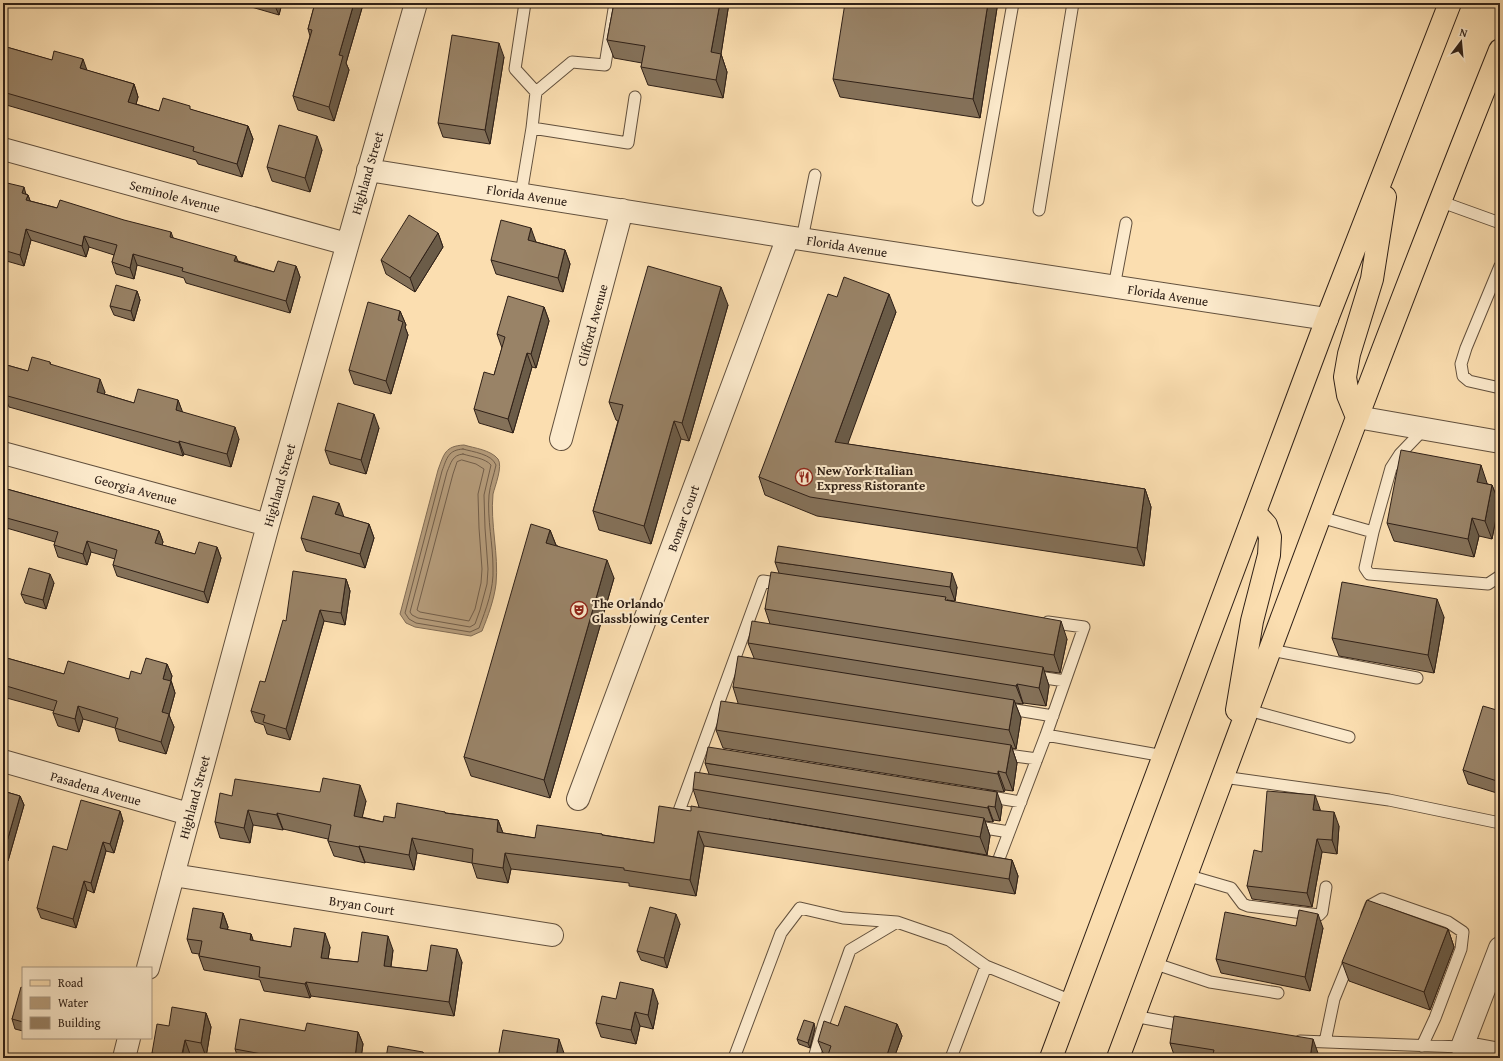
<svg xmlns="http://www.w3.org/2000/svg" width="1503" height="1061" font-family="'Gentium Book Plus',serif">
<style>
.water{fill:#b69d7c;stroke:#806b54}
.lines{fill:none;stroke-linecap:round;stroke-linejoin:round}
.shore{stroke:#725e4a;stroke-width:1}
.service-casing{stroke:#62503d;stroke-width:13}
.minor-casing{stroke:#62503d;stroke-width:24}
.primary-casing{stroke:#2f2017;stroke-width:24}
.service{stroke:#fceacc;stroke-width:11}
.minor{stroke:#fceacc;stroke-width:22}
.primary{stroke:#fbdeb0;stroke-width:22}
.wall{fill:#847159;stroke:#2f2017}
.shaded-wall{fill:#6b5c48;stroke:#2f2017}
.building{fill:#998367;stroke:#2f2017}
.labels{text-anchor:middle;stroke-width:4;stroke-linejoin:round;paint-order:stroke}
.street-label{font-size:13px;fill:#2f2017;stroke:#fceacc}
.poi-label{font-size:13px;font-weight:bold;fill:#2f2017;stroke:#fceacc;text-anchor:start}
</style>
<rect width="100%" height="100%" fill="#fbdeb0"/>
<filter id="stains"><feTurbulence type="fractalNoise" baseFrequency=".005" numOctaves="4"/><feColorMatrix values="0 0 0 0 .2 0 0 0 0 .09 0 0 0 0 .02 0 0 0 .5 -.17"/></filter>
<radialGradient id="worn" r=".72"><stop offset=".6" stop-color="#630" stop-opacity="0"/><stop offset="1" stop-color="#630" stop-opacity=".3"/></radialGradient>
<path class="water" d="M464,445C474,448 491,450 498,459C503,466 495,486 493,494C490,524 499,554 496,584C494,600 488,616 482,631L471,636L415,627L406,623L400,614L438,470C444,454 445,446 464,445Z"/>
<g class="lines">
<path class="shore" d="M463,449C473,452 492,454 496,465C494,475 490,485 489,495C487,519 493,544 493,568C494,589 486,609 479,628L470,632L416,623L409,619L405,613L442,471C447,458 448,450 463,449Z
M463,454C472,457 485,458 491,465L484,495L485,528L488,569L487,584L480,610L475,624L470,627L418,618L412,615L410,612L447,472C451,463 452,455 463,454Z
M462,460L476,464L484,469L478,494L479,528L482,569L481,583L475,609L469,621L420,612L417,610L453,474L457,462Z"/>
<g class="service-casing">
<path id="service" d="M525,3L515,69L536,92
M532,128L536,92L572,62L605,65L615,3
M521,194L532,128L628,143L635,97
M978,200L1013,3
M1439,201L1500,223
M1039,210L1073,3
M802,239L815,175
M1500,266L1466,348L1461,364L1463,376L1469,381L1500,388
M1114,287L1126,223
M1424,429L1400,454L1391,468L1373,532L1365,568L1369,574L1488,584L1500,576
M1320,517L1373,532
M1048,622L1084,627L1046,735L1164,756
M1270,650L1417,678
M1032,676L1065,681
M1004,708L1053,716
M1248,710L1349,737
M1001,754L1037,759
M1223,777L1389,800L1500,823
M986,796L1021,802
M691,813L679,811L763,581L784,584
M973,826L1009,832
M990,863L997,864L1046,735
M1186,875L1231,888L1243,904L1248,906L1319,915L1322,912L1326,887
M1367,915L1371,905L1382,899L1448,922L1463,932L1461,949L1435,1018L1422,1046
M1153,963L1210,982L1278,993
M1133,1016L1188,1026
M1300,1041L1462,1047
M1325,1042L1334,999L1351,957
M734,1058L781,933L800,908L843,918L897,922L949,940L986,966L1072,1001
M814,1058L824,1023L850,950L897,922
M951,1058L986,966"/>
</g>
<g class="minor-casing">
<path id="minor" d="M3,149L347,244
M368,170L788,237L1327,319
M1357,417L1500,442
M561,439L622,210
M3,453L268,525
M3,761L189,814
M578,799L788,237
M173,875L552,935
M1500,948L1462,1047L1500,1054
M148,968L268,525L416,3
M124,1058L129,1038"/>
</g>
<g class="primary-casing">
<path id="primary" d="M1357,417L1348,395L1345,377L1349,354L1372,279L1385,197
M1237,710L1252,621L1269,555L1270,537L1266,525L1255,513
M1051,1058L1327,319L1450,3
M1118,1058C1244,722 1366,384 1500,50"/>
</g>
<use href="#service" class="service"/>
<use href="#minor" class="minor"/>
<use href="#primary" class="primary"/>
</g>
<path class="wall" d="M190,3H206L205,7Z
M240,3H282L279,15L241,4Z
M315,3H360L362,8L346,63L349,70L334,121L298,110L293,96L310,36L308,29Z
M614,3H729L721,54L727,72L723,98L648,85L641,67L642,63L614,58L607,40Z
M997,8L980,118L840,97L833,79Z
M3,46L134,84L138,97L136,104L159,111L192,110L248,126L253,139L242,177L198,164L196,160L3,104Z
M504,57L490,144L443,137L438,123Z
M322,150L310,192L272,181L267,167Z
M3,182L28,195L30,201L173,238L238,261L274,272L296,266L300,277L290,313L186,283L184,278L137,265L134,279L116,274L112,262L114,255L89,247L86,257L31,240L24,266L3,260Z
M438,233L443,247L415,292L386,274L381,260Z
M536,242L565,250L570,264L563,292L496,274L491,260Z
M137,291L140,300L134,321L114,315L110,306Z
M837,297L896,312L847,444L1145,489L1151,507L1144,566L817,516L765,495L759,477Z
M728,305L689,441L681,439L651,544L599,530L593,511L618,421L616,420L609,402Z
M544,307L549,321L536,368L532,367L513,433L479,423L474,409L494,375L502,348L497,334Z
M400,311L406,325L405,327L408,335L391,394L354,384L349,370Z
M50,362L51,365L105,392L104,394L134,403L178,400L182,412L239,439L231,467L184,454L183,456L9,407L6,399L3,398V364L28,371Z
M379,428L366,474L330,464L325,450Z
M1487,483V484L1492,485L1499,503L1492,539L1479,536L1474,557L1394,541L1387,523Z
M3,488L159,531L163,542L162,545L195,554L217,547L221,558L208,603L117,576L113,565L115,559L91,552L87,565L58,557L54,545L55,542L3,527Z
M344,517L369,524L374,538L365,568L306,551L301,538Z
M550,530L556,545L614,578L550,798L471,776L464,757Z
M775,562L957,587L955,601L947,600L1067,639L1060,673L1044,671L1049,686L1046,706L1023,703V704L1015,703L1021,718L1016,749L1012,748L1017,763L1013,791L1005,790L1004,792L723,748L716,730L738,703L733,687L754,658L748,643L770,624L765,609L779,573Z
M346,579L350,591L345,625L324,621L290,740L267,734L264,725L255,722L251,711L265,682L286,621Z
M54,583L46,609L25,603L21,594Z
M1444,617L1434,673L1339,656L1332,638Z
M3,657L64,674L129,679L167,664L172,676L171,680L175,693L169,715L174,727L166,754L119,741L115,728L83,719L79,732L58,726L53,713L54,711L3,697Z
M1500,711V794L1468,784L1463,770Z
M705,763L1002,806L1000,821L993,820V822L985,821L990,836L987,855L769,819L1012,860L1018,876L1015,894L704,846L696,896L629,886V883L511,869L508,883L477,878L472,863L417,853L414,870L365,862V863L334,856L328,841V839L283,829V830L253,825L250,843L220,838L215,822L232,796L366,801L362,817L383,822L395,818L445,812L446,813L498,820L503,833L535,838L602,834L603,835L654,843L691,811L699,807L693,789L709,774Z
M3,791L20,796L24,805L8,861L3,860Z
M1320,809V811L1339,826L1337,854L1322,852L1312,907L1252,899L1247,886L1262,852Z
M120,811L123,821L114,853L106,851L94,893L87,890L76,928L41,918L37,908L67,850Z
M223,913L228,927L227,930L251,934L253,941L291,947H330L328,959L358,962L393,950L391,967L427,971L462,962L454,1016L311,996L310,998L264,991L260,980L204,970L199,956V954L192,953L187,939Z
M680,924L667,968L641,960L637,951Z
M1296,926L1323,928L1310,991L1221,973L1216,959Z
M1448,929L1454,947L1430,1010L1349,981L1342,962Z
M23,988V1031L15,1029L12,1019Z
M658,1003L653,1029L640,1026L636,1044L601,1037L596,1023Z
M206,1013L211,1027L206,1057L190,1054L189,1058H154L152,1053L169,1026Z
M897,1024L902,1036L894,1058H827L828,1055L823,1053L818,1041L838,1026Z
M815,1028L810,1048L799,1044L797,1039Z
M305,1031L358,1032L363,1044L361,1058H238L235,1049Z
M1170,1043L1319,1056V1058H1175Z"/>
<path class="shaded-wall" d="M204,3H206L205,7Z
M276,3H282L279,15L275,6Z
M354,3H360L362,8L346,63L349,70L334,121L329,107L339,55Z
M720,3H729L721,54L727,72L723,98L716,80L711,52Z
M988,3H995L997,8L980,118L973,99Z
M499,43L504,57L490,144L485,130Z
M83,59L88,73L80,68Z
M134,84L138,97L133,115L128,102Z
M248,126L253,139L242,177L237,164Z
M317,136L322,150L310,192L305,178Z
M24,187L27,198L28,195L32,206L30,211L22,193Z
M531,228L536,242L533,254L528,240Z
M26,229L31,240L24,266L20,255Z
M171,232L175,243L170,237Z
M438,233L443,247L415,292L410,278Z
M84,236L89,247L86,257L82,246Z
M565,250L570,264L563,292L558,278Z
M133,254L137,265L134,279L130,268Z
M236,256L240,267L234,261Z
M296,266L300,277L290,313L286,301Z
M721,287L728,305L689,441L682,423Z
M137,291L140,300L134,321L131,311Z
M889,294L896,312L842,460L835,442Z
M544,307L549,321L536,368L531,354Z
M400,311L406,325L405,327L408,335L391,394L386,381L398,320Z
M527,353L532,367L513,433L508,419Z
M100,379L105,392L101,405L97,392Z
M178,400L183,413L176,410Z
M374,414L379,428L366,474L361,460Z
M674,421L681,439L651,544L644,526Z
M235,427L239,439L231,467L227,454Z
M179,441L184,454L183,456L179,443Z
M1481,465L1487,483L1484,501L1477,482Z
M1492,485L1499,503L1492,539L1485,521Z
M1145,489L1151,507L1144,566L1137,548Z
M339,503L344,517L335,514Z
M1472,518L1479,536L1474,557L1468,539Z
M369,524L374,538L365,568L360,554Z
M550,530L557,548L546,543Z
M159,531L163,542L159,554L155,543Z
M87,541L91,552L87,565L83,554Z
M217,547L221,558L208,603L204,592Z
M607,560L614,578L550,798L544,780Z
M952,573L957,587L955,601L950,587Z
M50,574L54,583L46,609L43,600Z
M346,579L350,591L345,625L341,613Z
M1437,599L1444,617L1434,673L1428,655Z
M320,610L324,621L290,740L286,729Z
M1061,621L1067,639L1060,673L1054,655Z
M167,664L172,676L167,691L163,679Z
M1043,667L1049,686L1046,706L1039,688Z
M171,681L175,693L169,715L174,727L166,754L161,742L162,712Z
M1017,684L1023,703V704L1016,686Z
M1014,700L1021,718L1016,749L1009,730Z
M78,706L83,719L79,732L75,719Z
M1011,745L1017,763L1013,791L1006,773Z
M998,771L1005,790L1004,792L998,774Z
M360,785L366,801L359,831L354,816Z
M997,792L1002,806L1000,821L995,807Z
M1315,795L1320,809L1319,824L1313,810Z
M20,796L24,805L8,861L4,852Z
M988,806L993,820V822L988,808Z
M248,810L253,825L250,843L244,828Z
M120,811L123,821L114,853L110,844Z
M1334,812L1339,826L1337,854L1332,840Z
M277,813L283,829V830L277,815Z
M984,818L990,836L987,855L980,837Z
M498,820L504,836L497,832Z
M698,831L704,846L696,896L690,880Z
M412,838L417,853L414,870L409,855Z
M1317,839L1322,852L1312,907L1307,893Z
M103,842L106,851L94,893L91,883Z
M359,846L365,862V863L359,847Z
M505,853L511,869L508,883L503,868Z
M1012,860L1018,876L1015,894L1009,879Z
M84,881L87,890L76,928L73,919Z
M223,913L228,927L225,942L220,928Z
M676,914L680,924L667,968L664,958Z
M1318,914L1323,928L1310,991L1305,977Z
M1448,929L1454,947L1430,1010L1424,992Z
M325,933L330,947L326,972L321,958Z
M251,934L256,948L250,940Z
M388,936L393,950L389,980L384,966Z
M457,949L462,962L454,1016L449,1002Z
M306,982L311,996L310,998L305,984Z
M653,989L658,1003L653,1029L648,1015Z
M635,1012L640,1026L636,1044L631,1030Z
M206,1013L211,1027L206,1057L201,1043Z
M814,1023L815,1028L810,1048L808,1043Z
M897,1024L902,1036L894,1058H886Z
M358,1032L363,1044L361,1058H355Z
M559,1039L564,1053L563,1058H556Z
M1313,1039L1319,1056V1058H1310Z
M185,1040L190,1054L189,1058H182Z
M423,1052L425,1058H422Z"/>
<path class="building" d="M265,3H276L275,6Z
M315,3H354L339,55L343,56L329,107L293,96L312,30L308,29Z
M614,3H720L711,52L721,54L716,80L641,67L645,46L607,40Z
M845,3H988L973,99L833,79Z
M452,35L499,43L485,130L438,123Z
M3,46L52,60L54,51L83,59L80,68L134,84L128,102L159,111L163,98L190,106V109L248,126L237,164L193,151L194,147L3,92Z
M279,125L317,136L305,178L267,167Z
M3,182L24,187L22,193L28,195L26,200L57,208L60,200L124,220L171,232L170,237L236,256L234,261L274,272L278,261L296,266L286,301L182,271L183,268L133,254L130,268L112,262L117,245L84,236L82,246L26,229L20,255L3,250Z
M409,215L438,233L410,278L381,260Z
M501,220L531,228L528,240L565,250L558,278L491,260Z
M648,266L721,287L682,423L674,421L644,526L593,511L623,405L609,402Z
M844,277L889,294L835,442L1145,489L1137,548L810,497L759,477L828,294L837,297Z
M116,285L137,291L131,311L110,306Z
M508,296L544,307L531,354L527,353L508,419L474,409L484,372L494,375L505,337L497,334Z
M368,302L400,311L398,320L403,322L386,381L349,370Z
M32,357L50,362V364L100,379L97,392L134,403L138,389L178,400L176,410L235,427L227,454L179,441V443L4,395L6,388L3,387V364L28,371Z
M338,403L374,414L361,460L325,450Z
M1401,450L1481,465L1477,482L1492,485L1485,521L1472,518L1468,539L1387,523Z
M3,488L159,531L155,543L195,554L199,542L217,547L204,592L113,565L117,550L87,541L83,554L54,545L58,532L3,517Z
M313,496L339,503L335,514L369,524L360,554L301,538Z
M531,524L550,530L546,543L607,560L544,780L464,757Z
M778,546L952,573L950,587L775,562Z
M29,568L50,574L43,600L21,594Z
M293,571L346,579L341,613L320,610L286,729L263,722L265,715L251,711L260,681L265,682L283,620L286,621Z
M771,572L946,597L945,600L1061,621L1054,655L765,609Z
M1342,582L1437,599L1428,655L1332,638Z
M752,621L1043,667L1039,688L1017,684L1016,686L748,643Z
M738,656L1014,700L1009,730L733,687Z
M3,657L64,674L68,661L129,679L131,671L141,674L146,658L167,664L163,679L171,681L162,712L169,714L161,742L115,728L118,718L78,706L75,719L53,713L57,701L3,685Z
M721,701L1011,745L1006,773L998,771V774L716,730Z
M1483,706L1500,711V782L1463,770Z
M708,747L997,792L995,807L988,806V808L705,763Z
M695,772L984,818L980,837L693,789Z
M323,778L360,785L354,816L383,822L384,816L395,818L397,803L445,812V813L498,820L497,832L535,838L537,825L602,834V835L654,843L659,806L691,811V806L1012,860L1009,879L698,831L690,880L624,870V868L505,853L503,868L472,863L473,849L412,838L409,855L359,846V847L328,841L331,825L277,813V815L248,810L244,828L215,822L220,793L232,796L235,779L320,792Z
M3,791L20,796L4,852H3Z
M1267,791L1315,795L1313,810L1334,812L1332,840L1317,839L1307,893L1247,886L1254,850L1262,852Z
M81,800L120,811L110,844L103,842L91,883L84,881L73,919L37,908L53,846L67,850Z
M1367,900L1448,929L1424,992L1342,962Z
M650,907L676,914L664,958L637,951Z
M193,908L223,913L220,928L251,934L250,940L291,947L294,928L325,933L321,958L358,962L362,932L388,936L384,966L427,971L431,945L457,949L449,1002L306,982L305,984L259,977L260,967L199,956L202,941L187,939Z
M1299,910L1318,914L1305,977L1216,959L1225,912L1296,926Z
M620,982L653,989L648,1015L635,1012L631,1030L596,1023L602,996L616,999Z
M21,987L23,988V1022L12,1019Z
M845,1006L897,1024L886,1058H827L831,1046L818,1041L824,1021L838,1026Z
M172,1007L206,1013L201,1043L185,1040L181,1058L152,1053L157,1024L169,1026Z
M1174,1016L1313,1039L1310,1058H1212L1214,1050L1170,1043Z
M240,1019L305,1031L307,1023L358,1032L355,1058H346L328,1055L327,1058H283L235,1049Z
M804,1020L814,1023L808,1043L797,1039Z
M503,1030L559,1039L556,1058H498Z
M388,1046L423,1052L422,1058H386Z"/>
<defs>
<g id="restaurant-ring" transform="scale(0.9)"><circle r="9.5" fill="#fceacc" stroke="#8f2418" stroke-width="1.5"/><path d="M-5-6h1v4h1v-4h1v4h1v-4h1v5L-1.5 .5V6h-2V.5L-5-1ZM5-6V6H3V1.5H1.5Q1.5-4 5-6Z" fill="#8f2418"/></g>
<g id="theatre-ring" transform="scale(0.9)"><circle r="9.5" fill="#fceacc" stroke="#8f2418" stroke-width="1.5"/><path d="M-5-5.5Q0-4 5-5.5V0Q5 5 0 6Q-5 5-5 0ZM-3.3-2.5H-1v1.5H-3.3ZM1-2.5H3.3v1.5H1ZM-2.8 1Q0 5.5 2.8 1Z" fill="#8f2418"/></g>
</defs>
<g fill-rule="evenodd">
<use href="#restaurant-ring" x="804" y="477"/>
<use href="#theatre-ring" x="579" y="610"/>
</g>
<g class="labels">
<g class="street-label">
<text transform="translate(367 173) rotate(-74)" y="5">Highland Street</text>
<text transform="translate(527 195) rotate(9)" y="5">Florida Avenue</text>
<text transform="translate(175 196) rotate(15)" y="5">Seminole Avenue</text>
<text transform="translate(847 246) rotate(9)" y="5">Florida Avenue</text>
<text transform="translate(1168 295) rotate(9)" y="5">Florida Avenue</text>
<text transform="translate(592 325) rotate(-75)" y="5">Clifford Avenue</text>
<text transform="translate(279 485) rotate(-74)" y="5">Highland Street</text>
<text transform="translate(136 489) rotate(15)" y="5">Georgia Avenue</text>
<text transform="translate(683 518) rotate(-70)" y="5">Bomar Court</text>
<text transform="translate(96 788) rotate(16)" y="5">Pasadena Avenue</text>
<text transform="translate(194 797) rotate(-75)" y="5">Highland Street</text>
<text transform="translate(362 905) rotate(9)" y="5">Bryan Court</text>
</g>
<g class="poi-label">
<text x="817" y="475">New York Italian<tspan x="817" dy="15">Express Ristorante</tspan></text>
<text x="592" y="608">The Orlando<tspan x="592" dy="15">Glassblowing Center</tspan></text>
</g>
</g>
<rect width="1503" height="1061" fill="none" stroke="#fbdeb0" stroke-width="16"/>
<rect x="4" y="4" width="1495" height="1053" fill="none" stroke="#2f2017" stroke-width="2"/>
<rect x="8" y="8" width="1487" height="1045" fill="none" stroke="#2f2017"/>
<rect x="22" y="967" width="130" height="72" fill="#fceacc" stroke="#aa9984"/>
<rect x="30" y="980" width="20" height="6" fill="#fbdeb0" stroke="#aa9984"/>
<text x="58" y="987" font-size="12" fill="#2f2017">Road</text>
<rect x="30" y="997" width="20" height="12" fill="#b69d7c" stroke="#aa9984"/>
<text x="58" y="1007" font-size="12" fill="#2f2017">Water</text>
<rect x="30" y="1017" width="20" height="12" fill="#998367" stroke="#aa9984"/>
<text x="58" y="1027" font-size="12" fill="#2f2017">Building</text>
<g transform="translate(1461 42) rotate(16)" stroke="#fceacc" stroke-width="3" paint-order="stroke">
<path d="M0-3L7 15L0 10L-7 15Z" fill="#2f2017"/>
<text y="-6" font-size="11" font-weight="bold" text-anchor="middle" fill="#2f2017">N</text>
</g>
<rect width="100%" height="100%" filter="url(#stains)"/>
<rect width="100%" height="100%" fill="url(#worn)"/>
</svg>
